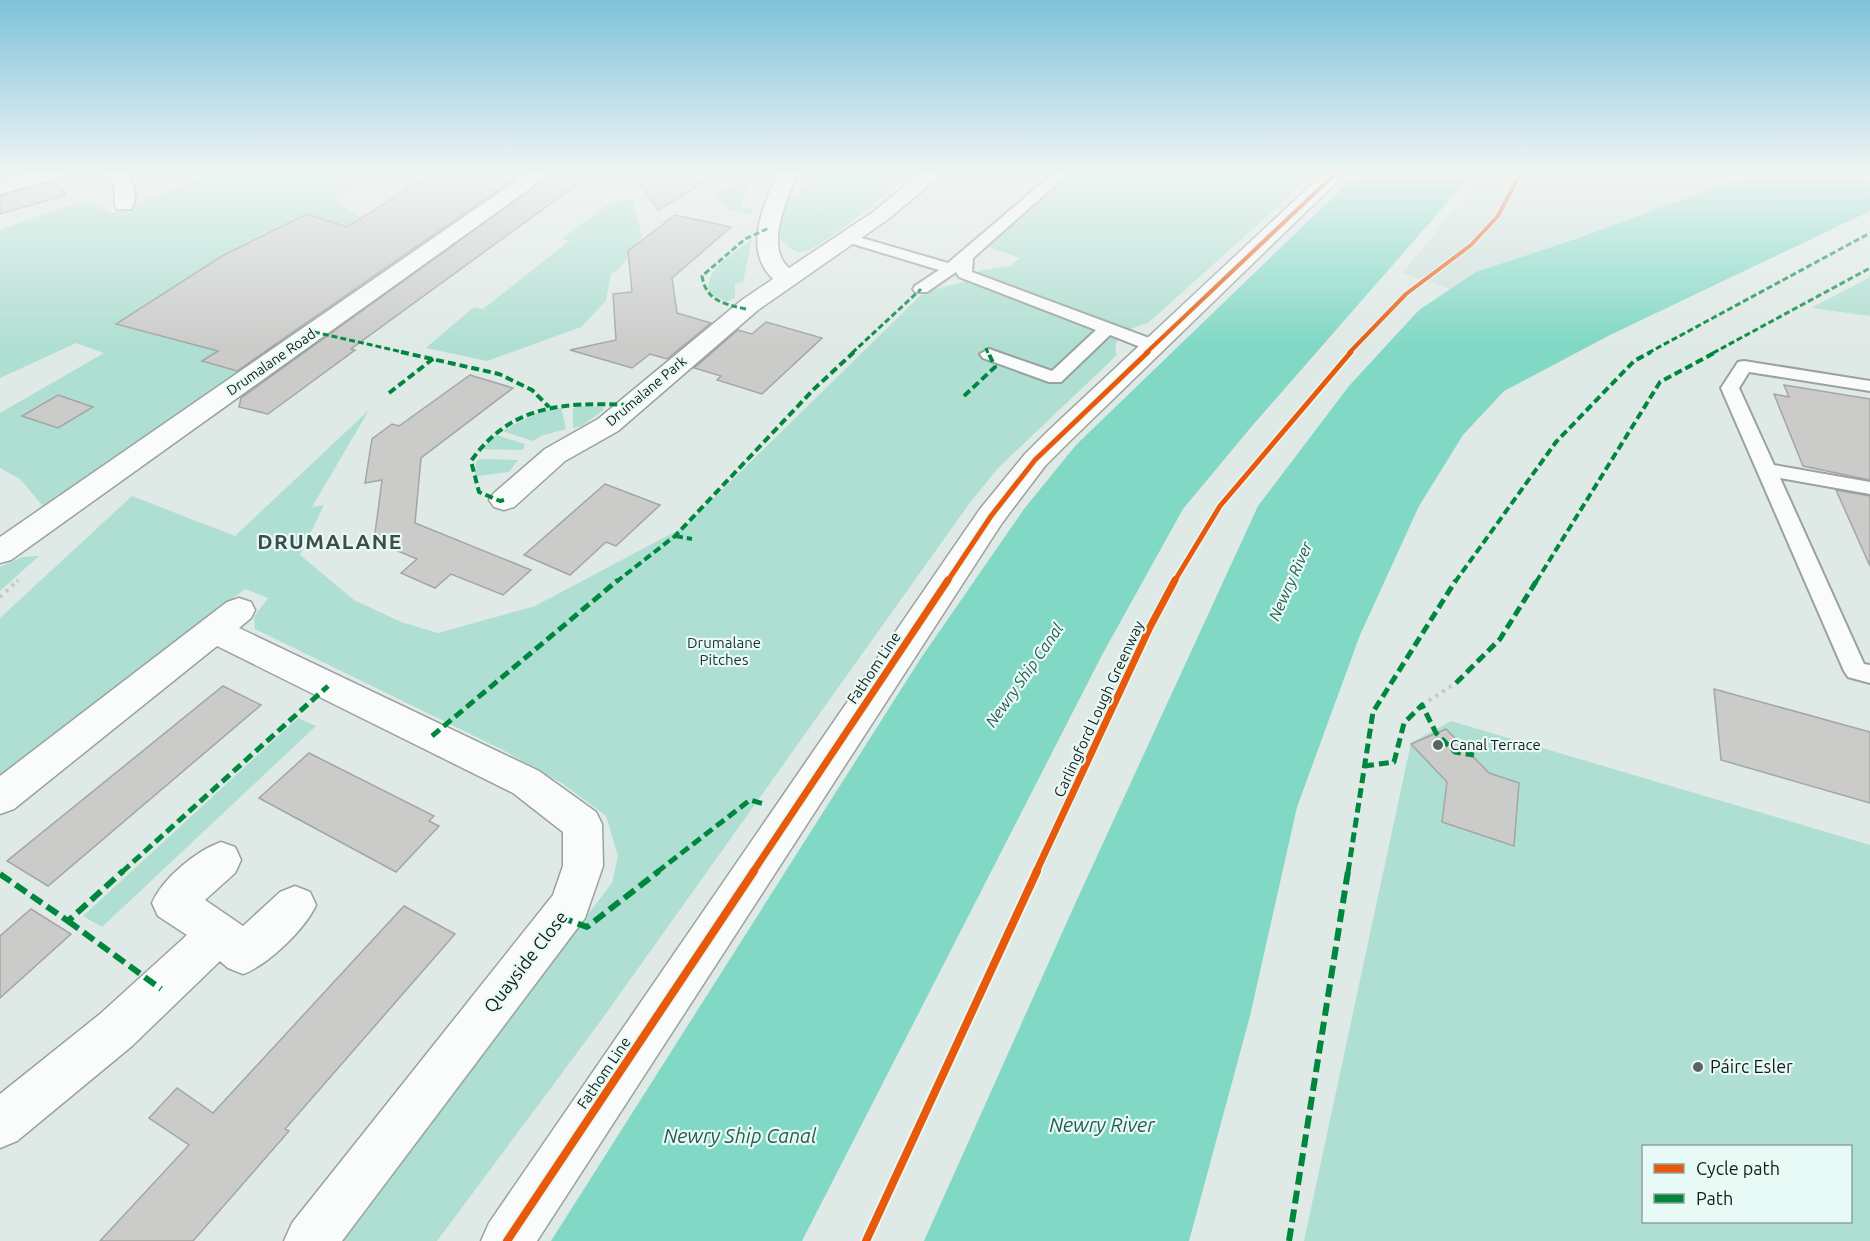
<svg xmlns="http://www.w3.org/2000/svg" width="1870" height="1241" font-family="Ubuntu,sans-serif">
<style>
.built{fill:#cde0db}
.green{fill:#afdfd2;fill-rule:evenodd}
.water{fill:#80d8c5}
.building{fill:#cbccca;stroke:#a4a6a3;stroke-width:1.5}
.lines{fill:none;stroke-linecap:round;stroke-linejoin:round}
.service-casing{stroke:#9aa29f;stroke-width:4}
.minor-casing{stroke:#9aa29f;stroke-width:3}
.secondary-casing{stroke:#9aa29f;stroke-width:3}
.path-far2{stroke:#c6c9c8;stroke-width:2;stroke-dasharray:2 3;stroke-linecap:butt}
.path-far1{stroke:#c6c9c8;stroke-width:3;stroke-dasharray:2 4;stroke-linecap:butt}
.path{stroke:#c6c9c8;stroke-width:4;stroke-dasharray:3 5;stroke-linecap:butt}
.service{fill:#fafcfb;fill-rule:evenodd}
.minor{fill:#fafcfb;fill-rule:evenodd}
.secondary{fill:#fafcfb;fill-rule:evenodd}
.quiet-far3{stroke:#00873e;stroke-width:3;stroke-dasharray:6 3;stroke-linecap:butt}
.quiet-far2{stroke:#00873e;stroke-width:4;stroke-dasharray:8 4;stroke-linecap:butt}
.quiet-far1{stroke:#00873e;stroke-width:5;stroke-dasharray:10 5;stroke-linecap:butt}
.quiet{stroke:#00873e;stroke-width:6;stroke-dasharray:13 6;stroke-linecap:butt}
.cycleway-far3-casing{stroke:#e8faf5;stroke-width:6}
.cycleway-far2-casing{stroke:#e8faf5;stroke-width:8}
.cycleway-far1-casing{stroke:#e8faf5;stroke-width:10}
.cycleway-casing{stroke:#e8faf5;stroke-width:12}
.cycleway-far3{stroke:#e8590c;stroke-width:4}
.cycleway-far2{stroke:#e8590c;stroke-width:5}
.cycleway-far1{stroke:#e8590c;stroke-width:7}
.cycleway{stroke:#e8590c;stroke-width:8}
.poi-dot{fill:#5c6461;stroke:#e8faf5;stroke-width:2}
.labels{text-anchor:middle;stroke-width:4.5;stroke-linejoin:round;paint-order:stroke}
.far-street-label{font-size:14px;fill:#151c1a;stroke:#e8faf5}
.park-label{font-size:15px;fill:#1c312c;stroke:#e8faf5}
.street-label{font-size:15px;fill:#151c1a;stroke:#e8faf5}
.poi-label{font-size:15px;fill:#151c1a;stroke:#e8faf5;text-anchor:start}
.water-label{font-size:16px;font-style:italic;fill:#295b50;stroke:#e8faf5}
.near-street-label{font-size:18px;fill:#151c1a;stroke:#e8faf5}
.near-poi-label{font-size:18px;fill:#151c1a;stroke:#e8faf5;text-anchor:start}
.near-water-label{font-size:20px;font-style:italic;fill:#295b50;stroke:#e8faf5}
.district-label{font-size:21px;font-weight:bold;letter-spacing:1.5px;fill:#3e4d49;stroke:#e8faf5}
</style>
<rect width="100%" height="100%" fill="#dfe9e6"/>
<path class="built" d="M1486,172H1788L1462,293L1402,273Z"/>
<path class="green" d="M215,172H381L331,199L409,245L49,513L20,479L0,468V413L104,353L76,343L0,378V230L65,206L90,203L113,213Z
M751,172H769L766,181H749L740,208L756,210L749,214L728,209L715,196Z
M810,172H909C892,188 820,252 801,252C793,252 786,245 781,240L777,224L787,196L798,195Z
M1074,172H1316L1148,323C1133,327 1110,335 1117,355L997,469L969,504L597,1026L437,1241H338L612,883L618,856L606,816L563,784L501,749L255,629L254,617L268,598L245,589L0,775V618L132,496L235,536L369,410L312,507L324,505L300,555L354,600L401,622L438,633L535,606L684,527L924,292L963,282L979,271L1010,266L1020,258L986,246Z
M633,200L642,237L620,268L611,274L606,301L581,327L487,361L426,348L474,307L483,309L569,241L562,239L612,201Z
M752,239L743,282L735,284V298L727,302L709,294C703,268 734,254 752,239Z
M1870,277V316L1811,308Z
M577,406L603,407V410L582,426L573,428V409Z
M561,408L566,429L541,436L533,441L502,431L541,411Z
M496,435L525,444L523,450L482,449Z
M480,459L518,460L509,472L478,476L475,474L476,462Z
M39,556L0,591V567L22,557Z
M298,718L316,726L102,927L83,916Z
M1451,721L1870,845V1241H1304L1411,743ZM1644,1146H1850V1222H1644Z"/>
<path class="water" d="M1359,172H1474L1252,426L1183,509L1102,655L802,1241H551L921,658L1024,509L1076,445Z
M1754,173L1870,172V211L1610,335L1504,391L1463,435L1419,506L1360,635L1297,807L1250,1016L1189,1241H924L1075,904L1258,506L1349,386L1419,310L1476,272L1579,238Z"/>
<path class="building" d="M435,172H524L237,371L202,361L218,351L116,324L222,256L307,214L347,227Z
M555,172H594L351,349L355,350L268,414L239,407L241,398Z
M632,172H721L658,210Z
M53,181L66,195L0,214V196Z
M675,215L731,227L672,278L677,313L711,323L667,359L650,354L632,368L570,350L616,340L613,294L632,292L628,251Z
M766,322L822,338L762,394L717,380L721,376L694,368L738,330L752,334Z
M470,375L513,388L421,458L415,523L531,570L503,595L451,574L435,588L401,573L417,559L374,541L382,480L365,483L372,439L392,424L399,426Z
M1784,385L1870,399V480L1803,466L1774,394L1789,397Z
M58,395L93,407L58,428L22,416Z
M605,484L660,505L616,546L606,542L570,575L524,555Z
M1836,490L1870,496V566Z
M223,686L261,705L48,886L7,861Z
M1714,689L1870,732V803L1721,760Z
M1446,729L1489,773L1519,783L1514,846L1442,822L1447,782L1411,744Z
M309,753L434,816L429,821L439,826L396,872L259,798Z
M404,906L455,934L285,1129L289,1131L193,1241H100L189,1145L149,1118L177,1088L213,1113Z
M31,909L71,934L0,998V936Z"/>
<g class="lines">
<g class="service-casing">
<path id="service" d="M1055,172H1070L973,258L972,272L1160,342L1162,346L1160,350H1148L1110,335L1061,382H1049L983,358L980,354L989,349L1052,371L1096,330L959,277L956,272L927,292H915L913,289L915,286L939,270L843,241L841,238L848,234L948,263Z
M1744,361L1870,381V391L1749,372L1739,388L1774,465L1870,482V494L1780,478L1864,664L1870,665V683L1848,677L1844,671L1721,388L1738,362Z"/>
</g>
<g class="minor-casing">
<path id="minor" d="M33,172H67L64,176L0,194V182Z
M98,172L127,173C134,184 139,198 131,209H117C111,201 119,188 111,180C107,177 102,177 98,172Z
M778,172H798C788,197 764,246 789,268L873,212L922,172H945L887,220L758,310L618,431L565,461L514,507L504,510L494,507L489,500L494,493L545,449L598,419L742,300L773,279C742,249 764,205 778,172Z
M1325,172H1347L1069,442L1045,466L1002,523L537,1241H481L489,1223L980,509L1025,454L1049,430Z
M239,598L251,602L255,610L251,618L239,628L539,771L596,812L602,824L603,866L585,918L342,1241H284L292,1223L553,895L563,866V832L513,793L217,646L14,809L0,814V776L227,602Z
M221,842L235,847L241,860L235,873L205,900L243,926L280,892L295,886L310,892L316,905C305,929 268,965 243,974L228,968L220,961L132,1046L17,1141L0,1148V1094L100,1014L187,935L158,916L152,903C163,878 196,851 221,842Z"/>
</g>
<g class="secondary-casing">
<path id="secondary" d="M529,172H553L11,560L0,563V537Z"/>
</g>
<path class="path-far2" d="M807,203L825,221"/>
<path class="path-far1" d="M17,582L21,578"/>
<path class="path" d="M0,597L18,580
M1422,705L1456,683"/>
<use href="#service" class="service"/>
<use href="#minor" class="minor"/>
<use href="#secondary" class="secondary"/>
<path class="quiet-far3" d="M746,309C724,304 706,301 702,276L745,239L769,228
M314,332L407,353
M986,348L988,353
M852,353L921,289
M1648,353L1870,233
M1713,353L1870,268"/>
<path class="quiet-far2" d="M401,352L499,374L532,390L549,407
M389,393L434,358
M964,396L995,367L988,352
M504,500L500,501L479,492L471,461C511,404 565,402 630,405
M675,536L692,539
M616,582L675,536L814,389L854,352
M1455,582L1556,442L1634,361L1651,352
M1536,582L1660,382L1716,352"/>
<path class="quiet-far1" d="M1456,683L1500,639L1537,580
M432,736L618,580
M1364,766L1394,762L1404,723L1422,705L1436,733L1455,752L1474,755
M122,872L328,686
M657,872L750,800L764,804
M1348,872L1373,712L1456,580"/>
<path class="quiet" d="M0,874L68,921L123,871
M560,917L587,927L659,871
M68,921L161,989
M1289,1241L1348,871"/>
<g class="cycleway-far3-casing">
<path id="cycleway-far3" d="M1146,353L1337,172
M1349,353L1406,294L1471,245L1498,216L1521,172"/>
</g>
<g class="cycleway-far2-casing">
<path id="cycleway-far2" d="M947,582L991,516L1035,460L1148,352
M1174,582L1220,506L1351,352"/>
</g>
<g class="cycleway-far1-casing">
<path id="cycleway-far1" d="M753,872L948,580
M1036,872L1150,627L1175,580"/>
</g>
<g class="cycleway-casing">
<path id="cycleway" d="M507,1241L754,871
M866,1241L1037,871"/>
</g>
<use href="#cycleway-far3" class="cycleway-far3"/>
<use href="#cycleway-far2" class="cycleway-far2"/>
<use href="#cycleway-far1" class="cycleway-far1"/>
<use href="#cycleway" class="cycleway"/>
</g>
<linearGradient id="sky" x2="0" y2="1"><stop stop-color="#7ec2da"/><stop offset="0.5" stop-color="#f1f5f4"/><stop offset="1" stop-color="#f1f5f4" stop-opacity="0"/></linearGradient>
<rect width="1870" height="346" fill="url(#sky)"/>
<g class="poi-dot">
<circle cx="1438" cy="745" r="6"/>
<circle cx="1698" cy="1067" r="6"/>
</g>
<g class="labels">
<g class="far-street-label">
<text transform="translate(271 362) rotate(-35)" y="5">Drumalane Road</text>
<text transform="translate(646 391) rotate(-40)" y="5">Drumalane Park</text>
</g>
<g class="park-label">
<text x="724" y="648">Drumalane<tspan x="724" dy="17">Pitches</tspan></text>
</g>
<g class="street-label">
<text transform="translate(874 668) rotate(-56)" y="5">Fathom Line</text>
<text transform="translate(1099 709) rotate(-65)" y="5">Carlingford Lough Greenway</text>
<text transform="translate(604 1073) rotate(-56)" y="5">Fathom Line</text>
</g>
<g class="poi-label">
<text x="1450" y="750">Canal Terrace</text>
</g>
<g class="water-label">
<text transform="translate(1290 581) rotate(-66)" y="6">Newry River</text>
<text transform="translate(1024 675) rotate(-55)" y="6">Newry Ship Canal</text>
</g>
<g class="near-street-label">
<text transform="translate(526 962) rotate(-52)" y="6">Quayside Close</text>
</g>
<g class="near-poi-label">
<text x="1710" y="1073">Páirc Esler</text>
</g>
<g class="near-water-label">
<text x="1102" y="1132">Newry River</text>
<text x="740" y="1143">Newry Ship Canal</text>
</g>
<g class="district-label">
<text x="330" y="549">DRUMALANE</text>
</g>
</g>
<rect x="1642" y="1145" width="210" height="78" fill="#e8faf5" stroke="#94a19d" stroke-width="1.5"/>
<rect x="1654" y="1164" width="30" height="9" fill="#e8590c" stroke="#94a19d" stroke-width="1.5"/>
<text x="1696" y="1175" font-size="18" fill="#151c1a">Cycle path</text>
<rect x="1654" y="1194" width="30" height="9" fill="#00873e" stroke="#94a19d" stroke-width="1.5"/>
<text x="1696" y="1205" font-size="18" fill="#151c1a">Path</text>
</svg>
